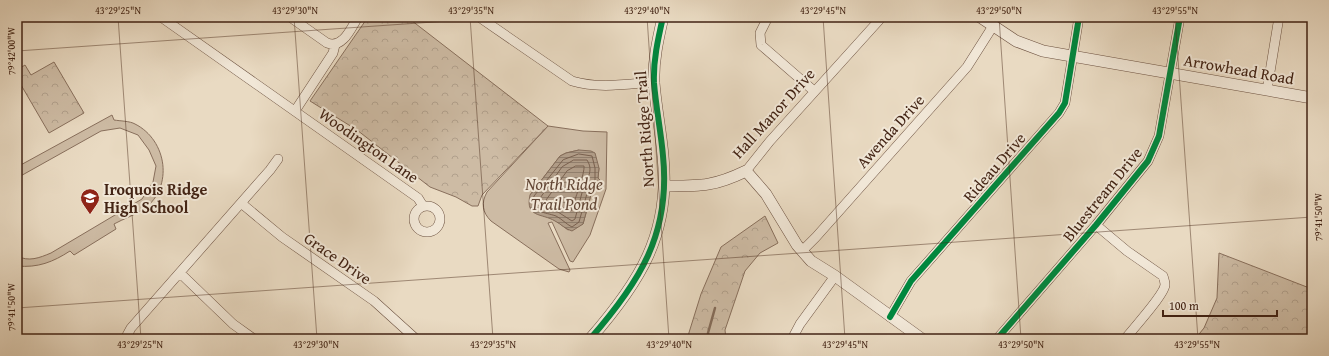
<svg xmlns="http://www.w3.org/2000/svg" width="1329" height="356" font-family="'Gentium Book Plus',serif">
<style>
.grass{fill:#cdbba4;stroke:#886f5c;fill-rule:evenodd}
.forest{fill:url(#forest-crowns);stroke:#886f5c}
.water{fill:url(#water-rules);stroke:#846c59}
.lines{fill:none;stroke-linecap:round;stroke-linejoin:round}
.shore{stroke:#79604e;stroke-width:1}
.stream{stroke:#846c59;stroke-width:2.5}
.minor-casing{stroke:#6c5140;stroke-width:10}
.tertiary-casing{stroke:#6c5140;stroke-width:12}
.minor{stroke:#f1e7d7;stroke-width:9}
.tertiary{stroke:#f1e7d7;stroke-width:11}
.cycleway-casing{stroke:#f1e7d7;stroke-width:8}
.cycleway{stroke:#00873e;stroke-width:6}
.ticks{fill:none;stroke:#422314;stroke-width:1;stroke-opacity:0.45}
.labels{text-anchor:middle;stroke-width:4;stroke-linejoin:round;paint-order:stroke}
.street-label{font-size:16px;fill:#422314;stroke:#f1e7d7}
.poi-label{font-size:16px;font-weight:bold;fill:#422314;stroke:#f1e7d7;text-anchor:start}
.water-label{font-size:17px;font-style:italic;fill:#634736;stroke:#f1e7d7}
.neatline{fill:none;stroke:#422314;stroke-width:1.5}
.ticks-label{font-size:10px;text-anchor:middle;fill:#422314}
</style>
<defs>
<pattern id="forest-crowns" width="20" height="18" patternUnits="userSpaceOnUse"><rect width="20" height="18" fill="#cdbba4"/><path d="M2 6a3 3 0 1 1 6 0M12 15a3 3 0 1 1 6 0" fill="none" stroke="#b1a08c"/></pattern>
<pattern id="water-rules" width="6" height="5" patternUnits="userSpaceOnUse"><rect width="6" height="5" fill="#b09c87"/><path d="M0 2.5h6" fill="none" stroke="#917f6d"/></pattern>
</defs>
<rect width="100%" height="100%" fill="#e9dac2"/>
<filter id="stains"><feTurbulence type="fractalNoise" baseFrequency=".005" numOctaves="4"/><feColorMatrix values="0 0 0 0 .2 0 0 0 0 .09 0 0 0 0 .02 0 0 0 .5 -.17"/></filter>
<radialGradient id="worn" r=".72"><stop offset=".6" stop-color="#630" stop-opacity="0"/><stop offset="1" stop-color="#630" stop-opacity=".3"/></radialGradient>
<path class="grass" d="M112,115L114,120C120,121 130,121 135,124C167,140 174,187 144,209C135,215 123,219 114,224L116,229L74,255L70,251C53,262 38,268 17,266V256C29,262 39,258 51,253L142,199L153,182L156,166L149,150L138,135L120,128L101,131L17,178V167Z
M548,126L583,131L607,132L606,189L590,235L573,262L570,261L552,222L548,223L570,270L569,272L559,269L491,221C482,212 481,203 487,192ZM579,150L599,168L598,178L592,191L583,224L568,230L555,220L530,195L560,156L566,153Z"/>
<path class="forest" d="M368,17H407L548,126L482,195L478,206H472L456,197L430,187L357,130L310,101Z
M54,62L84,113L49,133L17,78V70L25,65L31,75Z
M765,216L778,243L760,253L745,271L725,330L726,339H687L701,294L721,247Z
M1219,253L1312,289V339H1195L1204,328L1217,298Z"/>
<path class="water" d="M579,150L591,151L595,153L599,168L598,178L603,183L602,186H595L592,191L583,224L572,231C565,229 561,224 555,221C542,213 525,218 530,195L560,156L566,153Z"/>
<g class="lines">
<path class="shore" d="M579,154L592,156L595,168V181L588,190L579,222L572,227C566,224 562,219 556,216C545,212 530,213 534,196L563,160Z
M574,160H587C594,171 587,178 583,189C580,199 578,209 575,219L572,221L558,212L542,208L538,201L562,167Z
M576,166H584C585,173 574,202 571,211L546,202V200L567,171Z"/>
<path class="stream" d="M708,339V333L715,308"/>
<g class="minor-casing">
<path id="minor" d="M161,17L418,198L423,206
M290,17L327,43C343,49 351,28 358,17
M479,17L572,81C599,89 627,84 654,82
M768,17L760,33L761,45L814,91
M1267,90L1279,17
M295,111L333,53L335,45
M746,171L770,141L882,17
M241,203L282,237L374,301L416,339
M414 219a13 13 0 1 1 26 0a13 13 0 1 1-26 0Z
M1096,225L1127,251L1163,276C1164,279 1165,282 1165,285C1164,295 1132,330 1125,339
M802,251L816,237L967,67L993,26
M180,273L233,324L254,339
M890,317L911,281L1059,113L1065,103L1079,17
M125,339L131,328L270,170L278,159
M792,339L800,324L835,276
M997,339L1096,225L1148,161L1159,136L1180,17"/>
</g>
<g class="tertiary-casing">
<path id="tertiary" d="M980,17L1016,41L1043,51L1312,98
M664,186C700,186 713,187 746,171L766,194L797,245L811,261L835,276L922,339
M590,339C639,283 671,234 663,156C661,132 656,108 654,83C653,61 658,39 663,17"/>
</g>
<use href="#minor" class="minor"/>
<use href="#tertiary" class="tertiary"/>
<g class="cycleway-casing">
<path id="cycleway" d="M890,317L911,281L1059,113L1065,103L1079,17
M590,339C639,283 671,234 663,156C661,132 656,108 654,83C653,61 658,39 663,17
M997,339L1096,225L1148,161L1159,136L1180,17"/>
</g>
<use href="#cycleway" class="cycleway"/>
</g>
<path class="ticks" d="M118,17L141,339M294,17L317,339M470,17L493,339M647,17L669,339M823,17L845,339M999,17L1021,339M1175,17L1198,339M17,51L505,17M17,308L1312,217"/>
<defs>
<g id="school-pin" transform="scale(1)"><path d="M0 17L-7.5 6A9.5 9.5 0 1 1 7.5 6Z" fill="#8f2418" stroke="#f1e7d7"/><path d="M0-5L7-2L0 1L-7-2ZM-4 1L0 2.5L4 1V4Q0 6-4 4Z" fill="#fff"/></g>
</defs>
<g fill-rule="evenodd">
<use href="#school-pin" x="90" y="198"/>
</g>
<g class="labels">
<g class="street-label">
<text transform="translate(1239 69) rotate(10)" y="6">Arrowhead Road</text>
<text transform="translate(773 113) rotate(-48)" y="6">Hall Manor Drive</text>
<text transform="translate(644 129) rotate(-94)" y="6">North Ridge Trail</text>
<text transform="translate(890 131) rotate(-48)" y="6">Awenda Drive</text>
<text transform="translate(369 145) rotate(35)" y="6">Woodington Lane</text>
<text transform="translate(994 167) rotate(-49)" y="6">Rideau Drive</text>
<text transform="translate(1102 194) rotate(-51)" y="6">Bluestream Drive</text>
<text transform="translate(338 258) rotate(35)" y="6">Grace Drive</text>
</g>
<g class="poi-label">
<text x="104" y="195">Iroquois Ridge<tspan x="104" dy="18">High School</tspan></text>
</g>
<g class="water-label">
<text x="564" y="190">North Ridge<tspan x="564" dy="20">Trail Pond</tspan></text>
</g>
</g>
<rect width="1329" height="356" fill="none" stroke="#e9dac2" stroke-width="44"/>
<path d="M1163 310v6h114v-6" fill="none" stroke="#422314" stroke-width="2"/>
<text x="1169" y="310" font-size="12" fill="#422314" stroke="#f1e7d7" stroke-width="3" paint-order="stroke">100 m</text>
<rect x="22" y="22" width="1285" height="312" class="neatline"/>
<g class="ticks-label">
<text x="118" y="14">43°29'25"N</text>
<text x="295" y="14">43°29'30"N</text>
<text x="471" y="14">43°29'35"N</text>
<text x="647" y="14">43°29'40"N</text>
<text x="823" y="14">43°29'45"N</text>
<text x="999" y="14">43°29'50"N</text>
<text x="1175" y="14">43°29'55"N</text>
<text transform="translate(11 51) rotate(-90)" y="4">79°42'00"W</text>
<text transform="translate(1318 217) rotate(-90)" y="4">79°41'50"W</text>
<text transform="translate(11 307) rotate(-90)" y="4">79°41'50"W</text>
<text x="140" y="348">43°29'25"N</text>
<text x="316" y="348">43°29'30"N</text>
<text x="493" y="348">43°29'35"N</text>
<text x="669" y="348">43°29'40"N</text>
<text x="845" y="348">43°29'45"N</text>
<text x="1021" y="348">43°29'50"N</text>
<text x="1197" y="348">43°29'55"N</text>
</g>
<rect width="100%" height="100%" filter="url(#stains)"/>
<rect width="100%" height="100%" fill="url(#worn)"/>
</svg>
